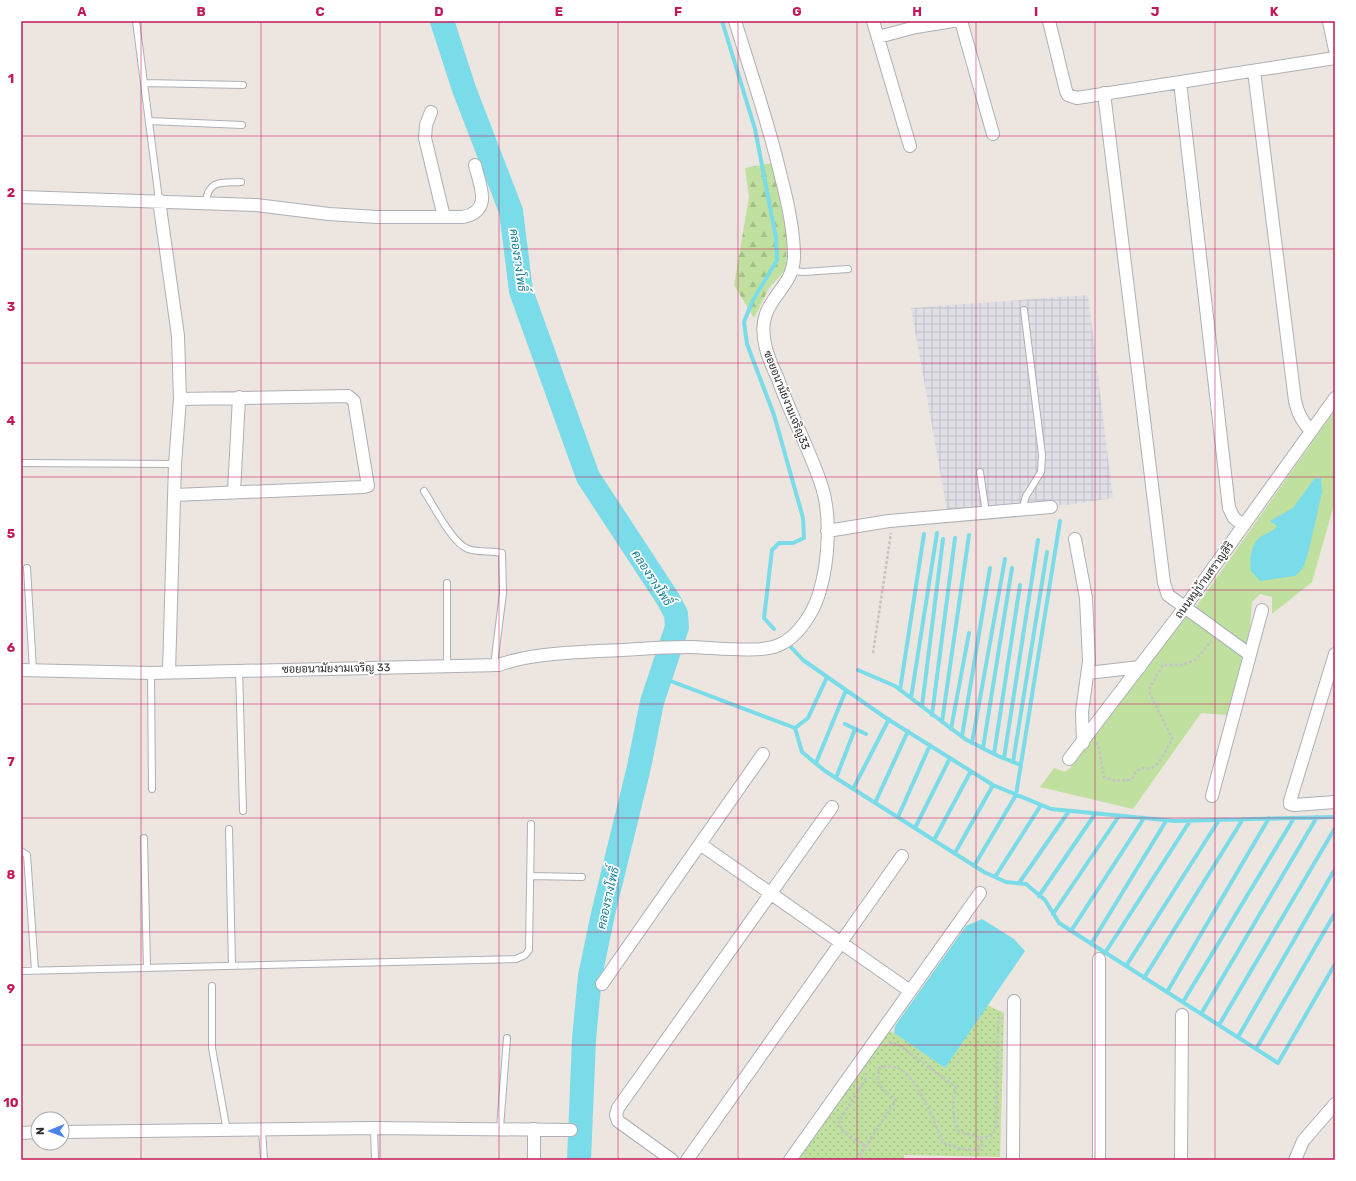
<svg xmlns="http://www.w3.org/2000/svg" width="1356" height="1181" font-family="Rubik,Sarabun,sans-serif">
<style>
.industrial{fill:url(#industrial-grid)}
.grass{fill:#bfe09f}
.forest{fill:url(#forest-firs)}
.park{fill:url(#park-dots)}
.water{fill:#79dce8}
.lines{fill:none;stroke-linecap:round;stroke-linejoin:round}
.stream{stroke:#79dce8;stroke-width:4}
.river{stroke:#79dce8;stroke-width:24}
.lane-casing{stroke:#acb0b7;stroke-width:8}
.street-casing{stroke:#acb0b7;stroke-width:14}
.path{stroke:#c4c4c4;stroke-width:2.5;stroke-dasharray:3 2;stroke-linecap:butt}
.lane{stroke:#fff;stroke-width:6}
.street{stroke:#fff;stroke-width:12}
.grid{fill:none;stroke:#c2185b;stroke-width:1;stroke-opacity:0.55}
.labels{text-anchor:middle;stroke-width:3.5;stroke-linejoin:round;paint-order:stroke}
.street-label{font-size:11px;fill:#2c2c2c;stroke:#fff}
.water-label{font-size:12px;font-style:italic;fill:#167e96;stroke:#fff}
.neatline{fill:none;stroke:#c2185b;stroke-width:1.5}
.grid-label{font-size:13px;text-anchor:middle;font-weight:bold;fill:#c2185b}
</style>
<defs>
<pattern id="industrial-grid" width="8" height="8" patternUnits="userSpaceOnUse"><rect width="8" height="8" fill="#e0dfe6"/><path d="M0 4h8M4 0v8" fill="none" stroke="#c0c0c5"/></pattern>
<pattern id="forest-firs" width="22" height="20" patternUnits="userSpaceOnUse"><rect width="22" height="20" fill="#bfe09f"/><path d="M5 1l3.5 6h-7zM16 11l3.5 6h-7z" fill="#a4c089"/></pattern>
<pattern id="park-dots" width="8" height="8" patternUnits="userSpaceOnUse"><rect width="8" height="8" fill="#bfe09f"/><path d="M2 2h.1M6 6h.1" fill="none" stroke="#a4c089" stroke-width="1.8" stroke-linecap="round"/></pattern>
</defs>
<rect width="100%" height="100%" fill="#ede5df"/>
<path class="industrial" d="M1088,295L1113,498L1067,505L947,510L911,308Z"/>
<path class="grass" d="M1335,410V501L1312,582L1272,614V597L1260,594L1252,602L1250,628L1227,715L1201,713L1133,809L1040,787L1054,768L1065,772L1070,768L1176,626L1196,607Z"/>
<path class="forest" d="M772,163L787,236L786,269L769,288L754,318L734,285L749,197L745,168Z"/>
<path class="park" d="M987,1005L1004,1013L1000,1157L904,1155V1160H796L889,1031L894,1033L945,1068Z"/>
<path class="water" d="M1321,478L1322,492L1308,554L1303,568L1295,576L1260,581L1251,571C1249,558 1251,541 1264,535C1271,531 1271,533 1277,526L1270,521L1293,508L1314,479Z
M982,919L1014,939L1025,951L945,1068L894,1033L895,1026L966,926Z"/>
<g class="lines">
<path class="stream" d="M722,21L755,129L776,238L777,260L752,302L744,322L747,344L774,415L803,518L804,538L793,543H779L772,550L764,618L774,629
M790,646L803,660L886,718L993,785L1051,809L1175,821L1335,817
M858,670L895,686L965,739L998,756L1021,765
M660,677L795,728L802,752L825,771L984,872L1006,882L1026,884L1045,900L1059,923L1278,1063L1335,964
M900,690L924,534
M911,698L937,533
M922,706L943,539
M932,715L955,538
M942,722L969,535
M845,724L866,734
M795,728L808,718L827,677
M951,729L969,633
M962,736L990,568
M972,743L1005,559
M983,748L1012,568
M994,754L1020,585
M1004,758L1038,540
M1013,762L1047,552
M816,763L846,690
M836,778L855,729
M853,789L889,719
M875,803L908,731
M898,817L930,745
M915,828L950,758
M934,840L971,771
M955,853L993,785
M974,866L1016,795L1060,521
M995,877L1041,805
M1019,883L1069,811
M1039,896L1095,814
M1053,914L1119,816
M1071,931L1144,818
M1091,944L1166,821
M1105,953L1190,821
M1126,966L1219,820
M1144,978L1243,819
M1167,992L1269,818
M1183,1002L1294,818
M1201,1014L1317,817
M1219,1025L1335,828
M1238,1037L1335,869
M1256,1049L1335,913"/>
<path class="river" d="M442,21L464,89L511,211L521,291L588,477L668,599L676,614L677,627L652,702L639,767L603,914L590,976L584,1039L579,1160"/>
<g class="lane-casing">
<path id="lane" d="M136,21L159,200
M144,83L243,85
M149,121L242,125
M206,202C208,179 223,183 241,182
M792,271L804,272L848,269
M21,463L175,464
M980,472L986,513
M424,491C434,506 452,543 468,549C479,553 491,550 502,553L503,593L494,665
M1022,510L1026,496L1041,472L1042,455L1024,310
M27,568L33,670
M447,666V583
M239,670L243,811
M151,673L152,789
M229,829L232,966
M144,838L147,968
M21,851L27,855L35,970
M532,876L582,877
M21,971L516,959L525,955L529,950L531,824
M212,986V1048L227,1131
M374,1128L375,1160
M500,1128L507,1038
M262,1130L264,1160"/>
</g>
<g class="street-casing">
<path id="street" d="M873,21L910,146
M961,21L993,134
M1049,21L1066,91L1068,95L1077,98L1335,58
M1329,21L1335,50
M878,37L916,27L953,21
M1254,71L1295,401C1298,414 1302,421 1311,431
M1180,82L1229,508L1234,518L1243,525
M1104,93L1164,583L1168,595L1249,654
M431,112L426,125L425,138L444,217
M21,197L256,205L329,214L377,217H463C493,211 480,186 475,165
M159,200L178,336L180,399L175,464L169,672
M234,492L239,397
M175,495L364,487L368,486L354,401L348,396L180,399
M827,531L889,521L1051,507
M1075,539L1086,598L1089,661L1082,712L1083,743
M1335,654L1290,801V804L1294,805L1335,802
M21,670L151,673L499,665C530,654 564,653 598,651C628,650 658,647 688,647C712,647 759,654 779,645C798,637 813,613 819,594C829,561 832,513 820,481C808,446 790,414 778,379C773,368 767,356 765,344C755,299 793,293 794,257C794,230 788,203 781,177C769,124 751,73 735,21
M1088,673L1140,667
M1069,759L1185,607L1335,398
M1212,796L1262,610
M700,844L910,991
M1099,959V1160
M602,984L763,754
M62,1132L374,1128L571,1130
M21,1133L38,1132
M534,1160V1129
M672,1160L618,1121L616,1115L618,1108L832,807
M687,1160L902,856
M790,1160L980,893
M1013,1160L1014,1001
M1181,1160L1182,1015
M1295,1160L1303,1141L1335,1104"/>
</g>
<path class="path" d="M873,653L891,533
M1096,742L1099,748L1104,777L1115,781L1131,780C1142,760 1144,774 1156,765C1163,758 1168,747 1172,738L1150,694V687L1163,665H1182L1197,659L1211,641
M980,1138L991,1136L996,1129L998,1024V1018H1003
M865,1146L842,1130L839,1122L866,1078
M857,1160L896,1100C882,1089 874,1085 880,1067C884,1067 891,1066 895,1067C916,1072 936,1125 943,1143L961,1149L978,1150L982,1145L980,1138L958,1131C952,1116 952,1104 956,1088C948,1080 940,1076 931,1069C919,1060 907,1050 893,1042L888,1044"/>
<use href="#lane" class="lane"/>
<use href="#street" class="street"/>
</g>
<path class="grid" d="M141,21V1160M261,21V1160M380,21V1160M499,21V1160M618,21V1160M738,21V1160M857,21V1160M976,21V1160M1095,21V1160M1215,21V1160M21,136H1335M21,249H1335M21,363H1335M21,477H1335M21,590H1335M21,704H1335M21,818H1335M21,932H1335M21,1045H1335"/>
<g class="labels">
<g class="street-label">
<text transform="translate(787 400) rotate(68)" y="4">ซอยอนามัยงามเจริญ33</text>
<text transform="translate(1204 580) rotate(-54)" y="4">ถนนหมู่บ้านสราญสิริ</text>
<text transform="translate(336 668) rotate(-1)" y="4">ซอยอนามัยงามเจริญ 33</text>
</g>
<g class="water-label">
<text transform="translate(518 260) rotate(82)" y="4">คลองรางโพธิ์</text>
<text transform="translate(652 578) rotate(57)" y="4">คลองรางโพธิ์</text>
<text transform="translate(608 898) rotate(-77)" y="4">คลองรางโพธิ์</text>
</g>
</g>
<rect width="1356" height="1181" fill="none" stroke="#ffffff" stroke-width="44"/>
<g transform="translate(50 1131) rotate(269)"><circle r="19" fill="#ffffff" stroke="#ababab"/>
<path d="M0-3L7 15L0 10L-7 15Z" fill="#4a82ef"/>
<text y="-6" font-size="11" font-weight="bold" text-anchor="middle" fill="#2c2c2c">N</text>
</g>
<rect x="22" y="22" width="1312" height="1137" class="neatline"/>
<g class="grid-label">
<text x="82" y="16">A</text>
<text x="201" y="16">B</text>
<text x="320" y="16">C</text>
<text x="439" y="16">D</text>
<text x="559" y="16">E</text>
<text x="678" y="16">F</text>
<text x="797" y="16">G</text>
<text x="917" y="16">H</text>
<text x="1036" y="16">I</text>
<text x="1155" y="16">J</text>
<text x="1274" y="16">K</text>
<text x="11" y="83">1</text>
<text x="11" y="197">2</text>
<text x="11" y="311">3</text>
<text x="11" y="425">4</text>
<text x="11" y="538">5</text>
<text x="11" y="652">6</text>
<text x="11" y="766">7</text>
<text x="11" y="879">8</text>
<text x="11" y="993">9</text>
<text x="11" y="1107">10</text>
</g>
</svg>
